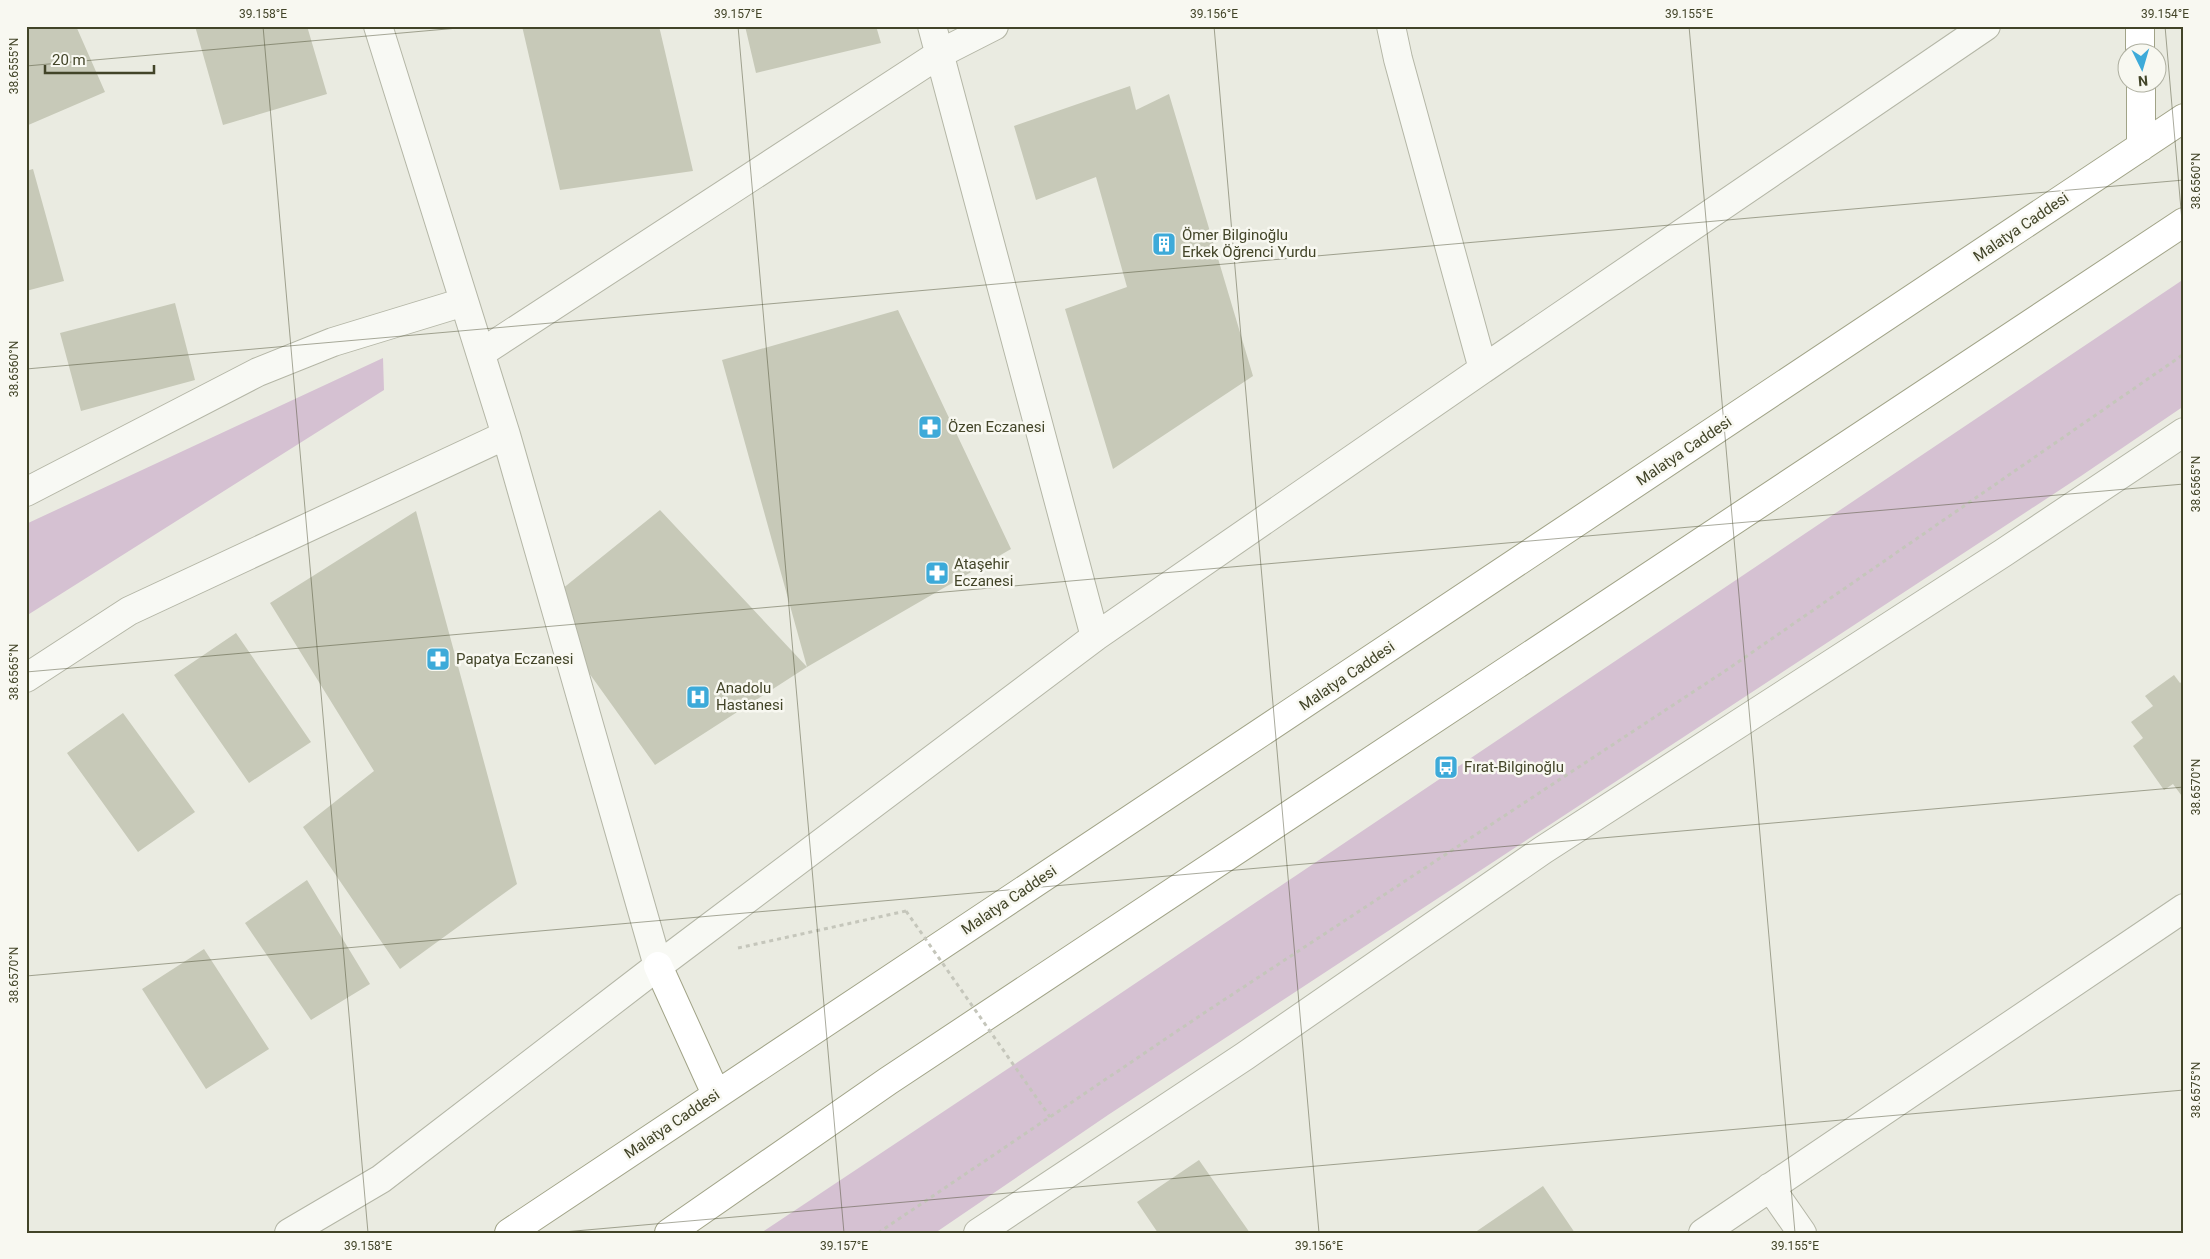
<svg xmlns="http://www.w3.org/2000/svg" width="2210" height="1259" font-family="Roboto,sans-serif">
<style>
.green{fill:#d5c1d2}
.building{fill:#c7c9b8}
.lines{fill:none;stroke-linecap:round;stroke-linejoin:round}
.street-casing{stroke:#b4b6a6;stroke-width:30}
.highway-casing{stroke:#a1a387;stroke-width:30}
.path{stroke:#c5c6bb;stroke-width:3;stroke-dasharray:4 4;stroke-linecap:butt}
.street{stroke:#f8f9f4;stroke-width:28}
.highway{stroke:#fff;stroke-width:28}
.path-bridge{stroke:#c5c6bb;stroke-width:3;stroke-dasharray:4 4;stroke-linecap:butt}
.ticks{fill:none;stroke:#424428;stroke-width:1;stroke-opacity:0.45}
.labels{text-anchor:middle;stroke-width:5;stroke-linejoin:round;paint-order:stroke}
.street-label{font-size:15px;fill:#424428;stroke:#f8f8f1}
.poi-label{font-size:15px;fill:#424428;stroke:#f8f8f1;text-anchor:start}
.neatline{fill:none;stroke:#424428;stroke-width:2}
.ticks-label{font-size:12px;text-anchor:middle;fill:#424428}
</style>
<rect width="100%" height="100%" fill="#eaebe1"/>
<path class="green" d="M2184,279V406L2081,476L1108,1115L935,1233H761L1066,1030Z
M383,358L384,390L26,616V524Z"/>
<path class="building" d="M26,26H76L105,92L26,126Z
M195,26H307L327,94L223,125Z
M522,26H659L693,171L560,190Z
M745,26H876L881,43L756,73Z
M1130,86L1136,110L1169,94L1253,376L1113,469L1065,309L1127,287L1096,177L1036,200L1014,126Z
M33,169L64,281L26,291V171Z
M175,303L195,380L81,411L60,333Z
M898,310L1011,549L807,667L655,765L541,606L660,510L807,667L722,360Z
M416,511L517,884L400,969L303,827L374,771L270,603Z
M236,633L311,742L249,783L174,675Z
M2174,675L2180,683L2184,680V799L2173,784L2164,790L2133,746L2143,738L2131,722L2153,706L2145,696Z
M123,713L195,812L138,852L67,753Z
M307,880L370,984L311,1020L245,923Z
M204,949L269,1049L206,1089L142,989Z
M1199,1160L1250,1233H1158L1137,1202Z
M1543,1186L1575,1233H1474Z"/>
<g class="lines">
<g class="street-casing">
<path id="street" d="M378,26L506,435L658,966
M932,26L1095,637
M481,353L941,53L994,26
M1483,369L1986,26
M26,492L258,372L333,342L464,302
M26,678L129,611L506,435
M1770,1187L1802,1233
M289,1233L381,1179L658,966L1095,637L1483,369L1398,59L1391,26
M978,1233L1245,1056L1543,850L2003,553L2184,432
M1703,1233L2184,908"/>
</g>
<g class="highway-casing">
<path id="highway" d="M2140,26V52
M2141,82V147
M658,966L716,1094
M509,1233L2184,118
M669,1233L888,1081L2184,222"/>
</g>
<path class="path" d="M738,948L906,911
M878,1233L1201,1015L1728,669L2184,354"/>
<use href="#street" class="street"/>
<use href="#highway" class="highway"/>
<path class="path-bridge" d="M906,911L1050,1117"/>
</g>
<path class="ticks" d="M263,26L368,1233M738,26L844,1233M1214,26L1319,1233M1689,26L1795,1233M2165,26L2184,244M26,66L481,26M26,369L2184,180M26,672L2184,484M26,976L2184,787M552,1233L2184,1090"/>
<defs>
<g id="building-square" transform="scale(1.25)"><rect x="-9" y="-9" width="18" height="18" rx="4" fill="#3daad9" stroke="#f8f8f1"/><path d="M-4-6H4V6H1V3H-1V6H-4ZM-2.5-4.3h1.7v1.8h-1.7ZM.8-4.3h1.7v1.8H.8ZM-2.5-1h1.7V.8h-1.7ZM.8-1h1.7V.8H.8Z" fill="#fff"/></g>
<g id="pharmacy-square" transform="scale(1.25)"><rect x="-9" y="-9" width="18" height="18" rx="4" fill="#3daad9" stroke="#f8f8f1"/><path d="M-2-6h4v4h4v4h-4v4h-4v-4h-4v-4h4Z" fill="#fff"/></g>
<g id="hospital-square" transform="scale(1.25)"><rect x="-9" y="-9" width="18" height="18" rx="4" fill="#3daad9" stroke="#f8f8f1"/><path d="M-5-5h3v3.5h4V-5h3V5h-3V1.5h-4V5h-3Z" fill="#fff"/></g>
<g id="bus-square" transform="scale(1.25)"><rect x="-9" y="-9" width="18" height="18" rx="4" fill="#3daad9" stroke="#f8f8f1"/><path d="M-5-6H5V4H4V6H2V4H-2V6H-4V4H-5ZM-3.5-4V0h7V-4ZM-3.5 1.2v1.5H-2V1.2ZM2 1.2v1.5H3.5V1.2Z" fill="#fff"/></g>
</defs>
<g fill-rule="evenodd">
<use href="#building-square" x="1164" y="244"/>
<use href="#pharmacy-square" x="930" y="427"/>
<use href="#pharmacy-square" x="937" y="573"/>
<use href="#pharmacy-square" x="438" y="659"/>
<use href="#hospital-square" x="698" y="697"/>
<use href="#bus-square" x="1446" y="767"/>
</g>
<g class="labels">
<g class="street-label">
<text transform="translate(2021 227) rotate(-34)" y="5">Malatya Caddesi</text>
<text transform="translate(1684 451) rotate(-34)" y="5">Malatya Caddesi</text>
<text transform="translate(1347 676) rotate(-34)" y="5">Malatya Caddesi</text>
<text transform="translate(1009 900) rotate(-34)" y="5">Malatya Caddesi</text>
<text transform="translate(672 1124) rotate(-34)" y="5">Malatya Caddesi</text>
</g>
<g class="poi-label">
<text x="1182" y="240">Ömer Bilginoğlu<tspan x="1182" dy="17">Erkek Öğrenci Yurdu</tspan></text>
<text x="948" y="432">Özen Eczanesi</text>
<text x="954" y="569">Ataşehir<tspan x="954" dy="17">Eczanesi</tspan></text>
<text x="456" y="664">Papatya Eczanesi</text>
<text x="716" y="693">Anadolu<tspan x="716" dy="17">Hastanesi</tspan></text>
<text x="1464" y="772">Fırat-Bilginoğlu</text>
</g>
</g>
<rect width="2210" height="1259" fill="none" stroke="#f8f8f1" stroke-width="55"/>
<g transform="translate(2142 68) rotate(175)"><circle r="24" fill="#f8f8f1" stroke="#afb0a1"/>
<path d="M0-4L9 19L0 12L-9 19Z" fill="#3daad9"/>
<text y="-8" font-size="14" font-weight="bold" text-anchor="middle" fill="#424428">N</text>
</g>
<path d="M45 65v8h109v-8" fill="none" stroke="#424428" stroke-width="2.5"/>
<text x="52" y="65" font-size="15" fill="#424428" stroke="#f8f8f1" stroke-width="4" paint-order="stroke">20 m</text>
<rect x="28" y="28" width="2154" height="1204" class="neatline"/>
<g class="ticks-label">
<text x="263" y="18">39.158°E</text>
<text x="738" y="18">39.157°E</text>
<text x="1214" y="18">39.156°E</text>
<text x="1689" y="18">39.155°E</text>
<text x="2165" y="18">39.154°E</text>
<text transform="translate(14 66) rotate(-90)" y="4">38.6555°N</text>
<text transform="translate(2196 181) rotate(-90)" y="4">38.6560°N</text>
<text transform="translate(14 369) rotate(-90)" y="4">38.6560°N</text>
<text transform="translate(2196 484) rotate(-90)" y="4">38.6565°N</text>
<text transform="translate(14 672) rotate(-90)" y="4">38.6565°N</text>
<text transform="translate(2196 787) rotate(-90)" y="4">38.6570°N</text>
<text transform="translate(14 975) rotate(-90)" y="4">38.6570°N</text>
<text transform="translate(2196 1090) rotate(-90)" y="4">38.6575°N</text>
<text x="368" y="1250">39.158°E</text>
<text x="844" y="1250">39.157°E</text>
<text x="1319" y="1250">39.156°E</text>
<text x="1795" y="1250">39.155°E</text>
</g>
</svg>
